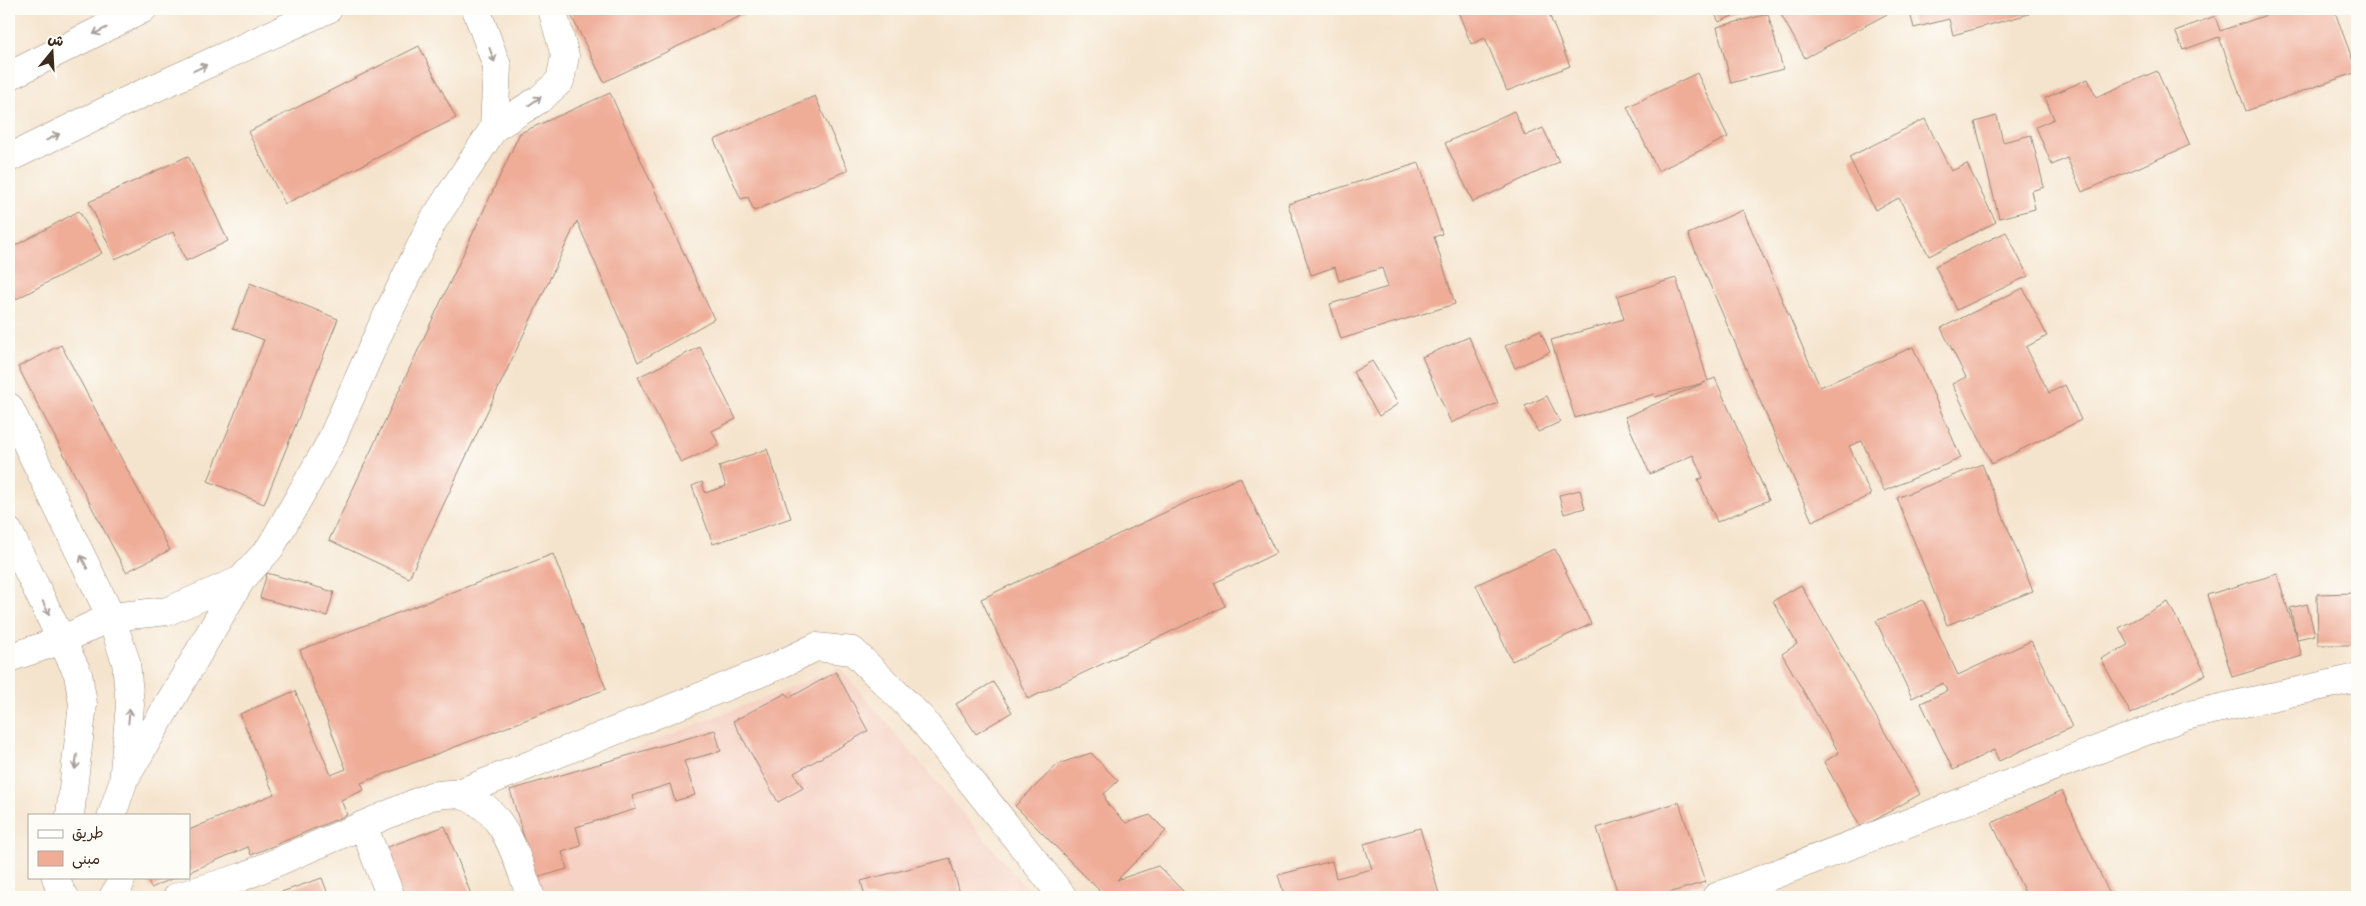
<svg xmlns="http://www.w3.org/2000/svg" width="2366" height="906" font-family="'Indie Flower','Playpen Sans Arabic',sans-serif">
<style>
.built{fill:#f6d2c4}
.building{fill:#efac97}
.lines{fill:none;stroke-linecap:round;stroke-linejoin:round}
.street-casing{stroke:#988776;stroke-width:29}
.secondary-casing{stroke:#988776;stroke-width:29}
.street{stroke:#fff;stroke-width:28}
.secondary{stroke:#fff;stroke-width:28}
.oneway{stroke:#a79f9a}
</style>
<rect width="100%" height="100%" fill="#fdfcf7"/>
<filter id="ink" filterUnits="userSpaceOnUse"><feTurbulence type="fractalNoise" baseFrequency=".02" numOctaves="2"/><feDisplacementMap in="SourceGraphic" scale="10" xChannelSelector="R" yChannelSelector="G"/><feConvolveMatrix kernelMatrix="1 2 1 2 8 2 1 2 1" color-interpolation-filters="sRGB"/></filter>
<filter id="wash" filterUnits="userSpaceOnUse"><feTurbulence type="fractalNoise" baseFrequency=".0096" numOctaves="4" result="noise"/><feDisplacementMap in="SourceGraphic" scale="20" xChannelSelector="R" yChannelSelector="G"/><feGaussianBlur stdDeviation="1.12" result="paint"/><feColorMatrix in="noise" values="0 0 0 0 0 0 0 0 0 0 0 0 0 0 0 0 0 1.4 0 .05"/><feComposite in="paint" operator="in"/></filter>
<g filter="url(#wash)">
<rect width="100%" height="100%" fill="#f5e4cd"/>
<path class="built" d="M840,668L1034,897H546L506,799Z"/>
<g id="blocks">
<path class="building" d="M568,9H755L604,82Z
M1457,9H1547L1570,66L1507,91L1485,38L1471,44Z
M1713,9H1748L1719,22Z
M1778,9H1886L1889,13L1805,58Z
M1909,9H2027L2029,14L1953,35L1949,19L1914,28Z
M2284,9H2334L2357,72L2246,111L2219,37L2183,50L2175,31L2215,16L2220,31Z
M1768,14L1783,69L1731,83L1717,27Z
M419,46L456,118L285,204L248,132Z
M2157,71L2190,145L2082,192L2067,158L2052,165L2036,127L2054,119L2045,98L2088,79L2096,97Z
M1697,73L1728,137L1658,171L1627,107Z
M610,93L714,319L638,362L577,221L409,578L329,540L520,133Z
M815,96L848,170L754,211L748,197L741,199L714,140Z
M1514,111L1525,136L1543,128L1559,162L1473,202L1445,143Z
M1997,116L2003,142L2031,135L2044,187L2031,191L2035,209L1999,218L1975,122Z
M1925,119L1951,171L1967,164L1996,222L1929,256L1899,198L1875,210L1849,157Z
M188,156L228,241L186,261L173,232L115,259L89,202Z
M1419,163L1442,234L1434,237L1455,304L1341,339L1330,304L1388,287L1382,268L1339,281L1335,267L1311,275L1288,204Z
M1743,210L1820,387L1913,347L1961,458L1884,491L1862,441L1849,446L1871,495L1812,521L1688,234Z
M79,211L102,253L9,303V249Z
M2006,232L2028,276L1957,310L1935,266Z
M1676,278L1708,381L1715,378L1769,500L1717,522L1698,479L1703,478L1693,455L1650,474L1625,417L1706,382L1655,397L1654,394L1575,418L1551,340L1624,319L1617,296Z
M250,283L338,319L264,504L208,481L264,340L233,328Z
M2023,288L2047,336L2026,347L2049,393L2065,385L2081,420L1992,464L1952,384L1966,377L1941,328Z
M1540,330L1550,352L1515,368L1505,346Z
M1469,337L1498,403L1451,423L1422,357Z
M61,345L170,550L126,572L18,367Z
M700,347L736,419L712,431L719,445L681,463L638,377Z
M1372,361L1398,404L1379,416L1353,372Z
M1547,396L1560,422L1538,432L1525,406Z
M767,449L791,518L713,544L692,486L702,482L705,493L726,486L719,466Z
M1982,464L2033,591L1947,625L1897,498Z
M1240,477L1276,553L1214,583L1225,606L1028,699L981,599Z
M1580,490L1585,508L1564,514L1559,495Z
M1555,549L1591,624L1512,661L1476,585Z
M553,554L606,689L361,783L364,790L341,800L347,815L251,855L248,847L189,872V830L274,794L240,714L295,691L331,775L346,769L300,650Z
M267,573L334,592L327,616L260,598Z
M2277,574L2302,656L2232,677L2207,595Z
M1801,585L1920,794L1861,828L1824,762L1839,753L1782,654L1797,644L1773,601Z
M2357,593V645H2318L2317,594Z
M1923,600L1958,675L2031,641L2072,727L1999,761L1994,750L1953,770L1921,703L1947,691L1943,683L1912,698L1876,621Z
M2168,602L2206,674L2131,714L2101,659L2128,645L2119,628Z
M2307,604L2315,635L2297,639L2290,608Z
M836,672L868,731L794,773L803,788L778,802L733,721L786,693L789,698Z
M993,682L1012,712L976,734L956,704Z
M715,730L721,751L684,761L695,795L675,801L670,784L632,796L636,809L576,827L581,846L562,852L567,869L536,878L510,790Z
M1091,753L1118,781L1104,794L1108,805L1126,823L1150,815L1166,831L1117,880L1158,866L1189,897H1101L1098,889L1015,806L1058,764Z
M2062,791L2111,897H2027L1992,823Z
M1679,802L1705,882L1655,897H1619L1597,828Z
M445,826L472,897H391L374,852Z
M1420,828L1440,897H1285L1278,875L1332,861L1336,878L1372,869L1364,844Z
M950,858L961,897H865L861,881Z
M146,877H176L151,888Z
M322,878L329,897H267Z"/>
</g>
</g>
<g filter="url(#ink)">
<use href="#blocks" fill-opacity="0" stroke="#988776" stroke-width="1"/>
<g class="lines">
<g class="street-casing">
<path id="street" d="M476,9L497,66L494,128
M9,407L111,617L126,662L130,705L123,782L112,815
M9,532L78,674L83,704L70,815
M9,658L62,640L111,617L168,611L241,580L270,548L330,443L382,326L433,221L494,128L540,99L560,81L565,56L552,9
M127,775L241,580
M457,794L777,666L816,647L853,651L920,717L1063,897
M363,825L391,897
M56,877L61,893L65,897
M113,897L118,889L122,877
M177,897L242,877L431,796C439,795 450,793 458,794C505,805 516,858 531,897
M1716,897L2185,716L2357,678"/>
</g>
<g class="secondary-casing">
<path id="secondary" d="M9,76L143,9
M9,158L122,103L328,9"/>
</g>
<use href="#street" class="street"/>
<use href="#secondary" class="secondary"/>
</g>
<defs><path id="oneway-shaft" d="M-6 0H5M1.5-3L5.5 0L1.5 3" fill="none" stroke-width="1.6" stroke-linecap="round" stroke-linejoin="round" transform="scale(1.25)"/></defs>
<g class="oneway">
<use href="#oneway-shaft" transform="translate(100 31) rotate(153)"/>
<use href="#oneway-shaft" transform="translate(492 55) rotate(70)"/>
<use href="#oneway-shaft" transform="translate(200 68) rotate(-25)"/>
<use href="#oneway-shaft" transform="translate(535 101) rotate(-35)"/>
<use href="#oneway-shaft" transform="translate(53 137) rotate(-26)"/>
<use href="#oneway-shaft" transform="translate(84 562) rotate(-116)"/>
<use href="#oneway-shaft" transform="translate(46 608) rotate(64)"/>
<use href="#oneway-shaft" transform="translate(129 716) rotate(-85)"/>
<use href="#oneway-shaft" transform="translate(76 762) rotate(97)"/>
</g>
</g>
<rect width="2366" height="906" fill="none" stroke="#fdfcf7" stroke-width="30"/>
<rect x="28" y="814" width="162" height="65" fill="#fdfcf7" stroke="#afa8a0"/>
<rect x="38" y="830" width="25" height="8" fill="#ffffff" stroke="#afa8a0"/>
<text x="72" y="838" font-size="15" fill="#3b2a1e">طريق</text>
<rect x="38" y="851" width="25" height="15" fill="#efac97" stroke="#afa8a0"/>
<text x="72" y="864" font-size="15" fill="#3b2a1e">مبنى</text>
<g transform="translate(52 52) rotate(18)" stroke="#fdfcf7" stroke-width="4" paint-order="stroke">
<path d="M0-4L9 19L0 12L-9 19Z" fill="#3b2a1e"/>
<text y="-8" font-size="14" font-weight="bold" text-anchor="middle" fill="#3b2a1e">ش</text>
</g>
</svg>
